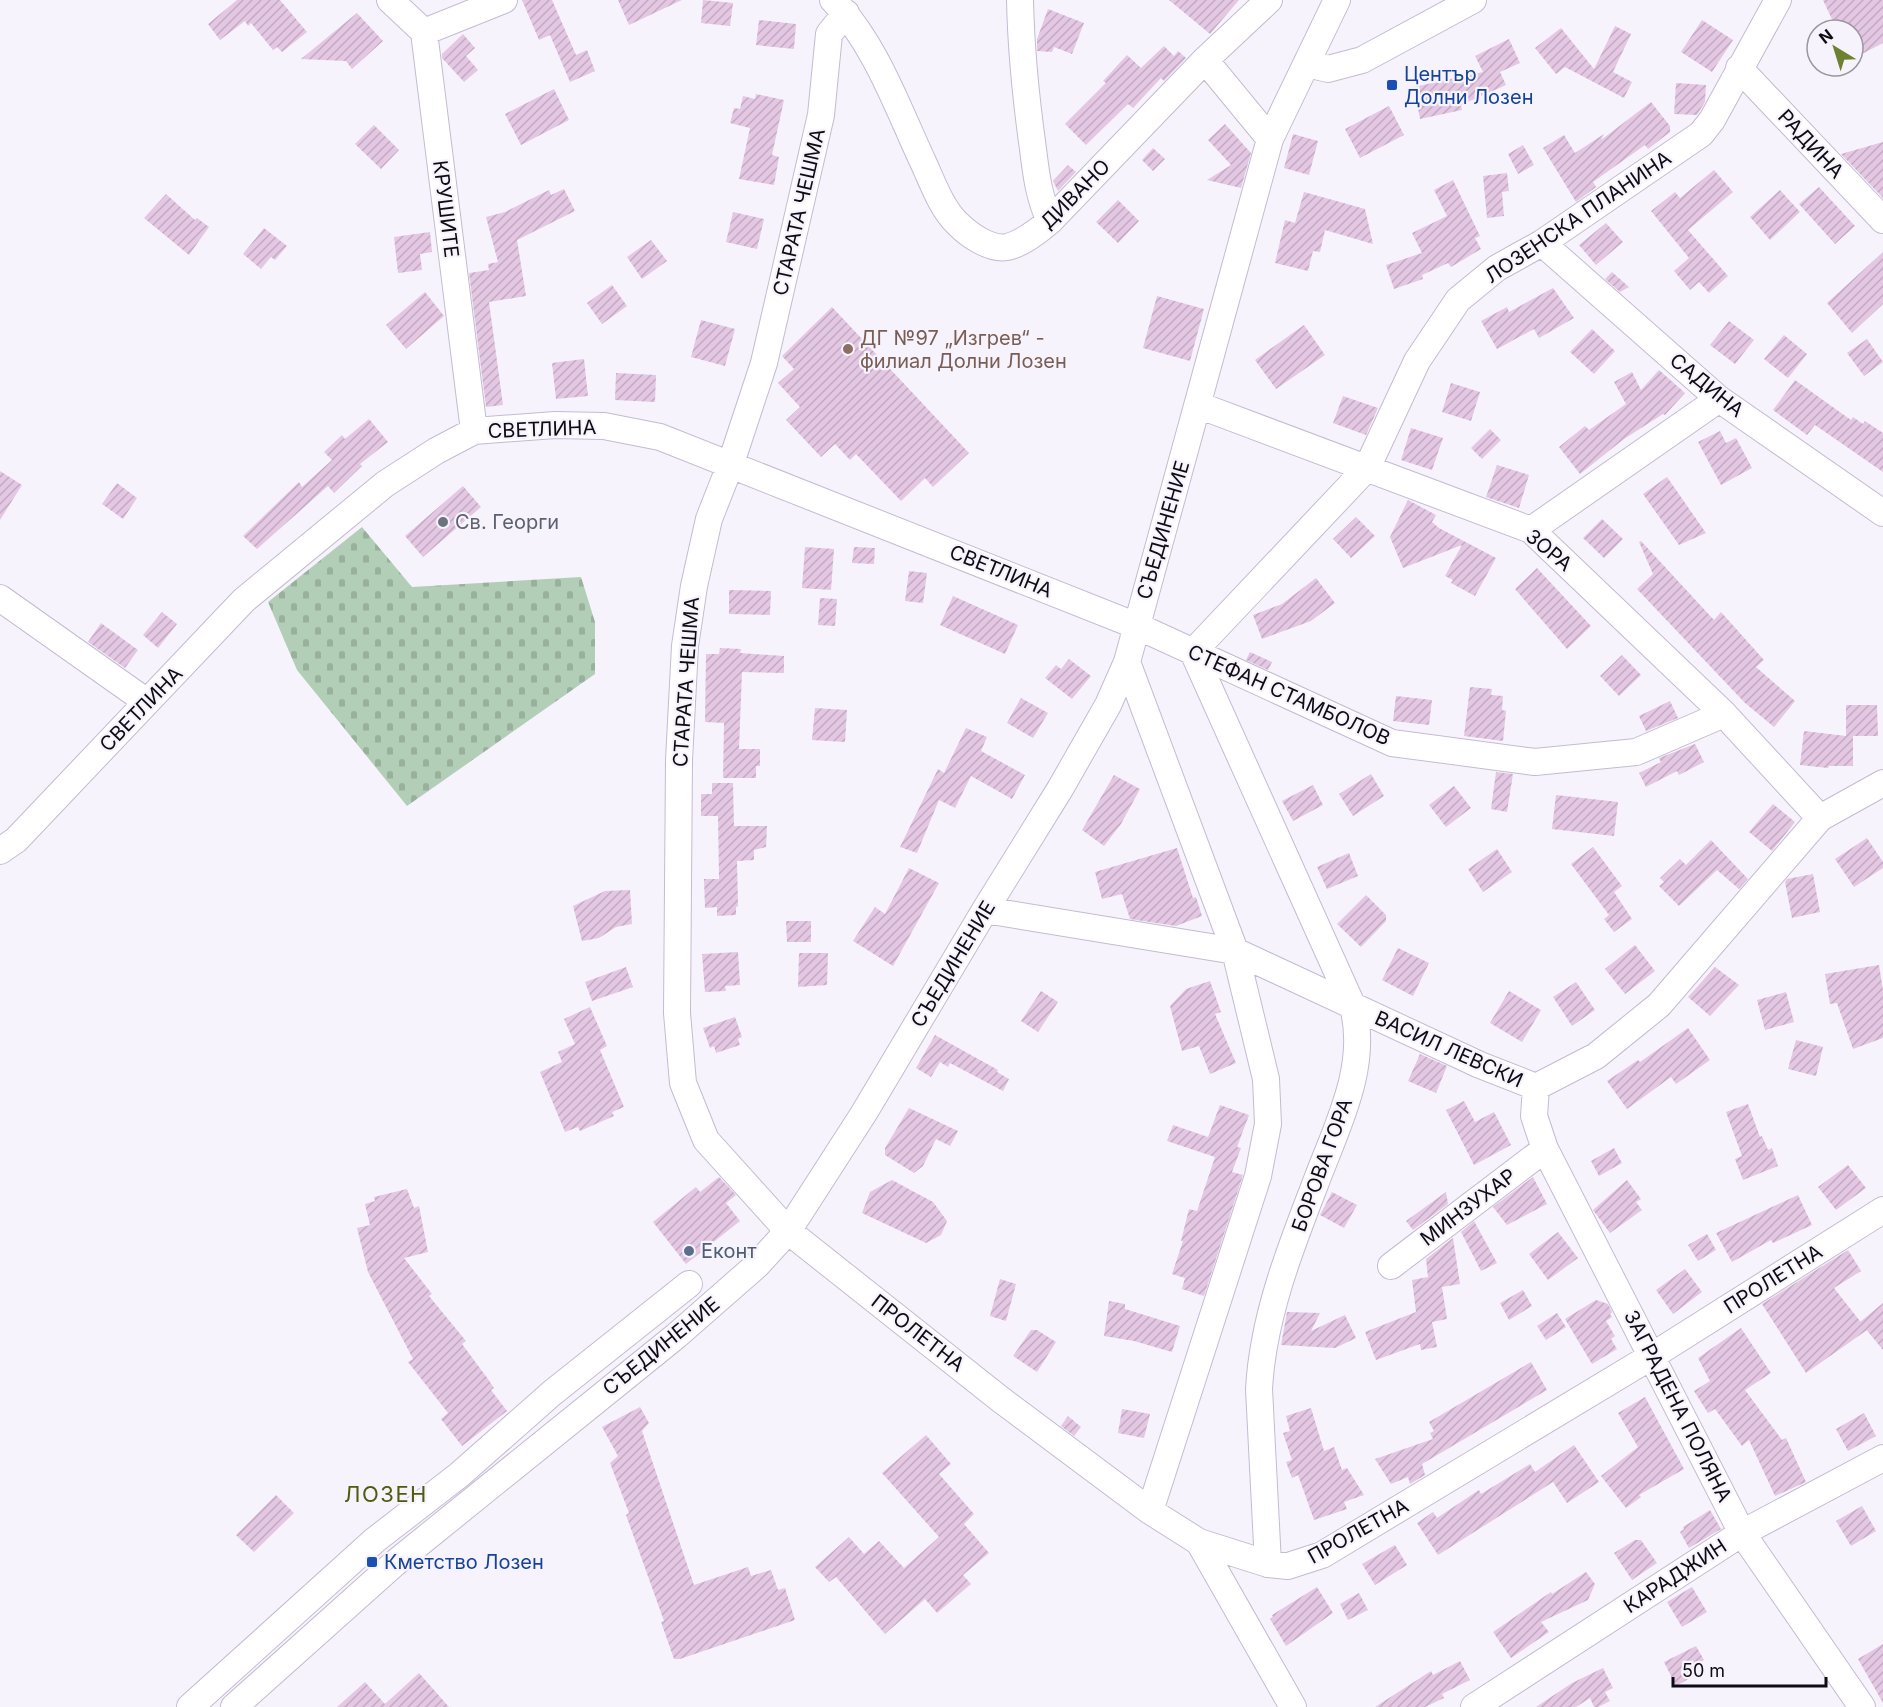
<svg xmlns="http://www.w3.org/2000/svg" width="1883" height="1707" font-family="Inter,sans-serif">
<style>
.cemetery{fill:url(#cemetery-stones)}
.building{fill:url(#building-hatch)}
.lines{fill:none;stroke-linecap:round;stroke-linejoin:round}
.minor-casing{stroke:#c4bbd2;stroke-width:28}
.minor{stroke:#fff;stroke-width:26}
.transit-dot{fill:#1a4fb4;stroke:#f7f3fd;stroke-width:2}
.education-dot{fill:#8d6e63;stroke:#f7f3fd;stroke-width:2}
.worship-dot{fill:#6b7280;stroke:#f7f3fd;stroke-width:2}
.service-dot{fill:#5c6f8a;stroke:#f7f3fd;stroke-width:2}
.labels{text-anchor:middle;stroke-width:4.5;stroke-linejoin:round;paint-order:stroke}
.transit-label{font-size:20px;fill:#164399;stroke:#f7f3fd;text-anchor:start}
.street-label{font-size:20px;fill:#0e0b13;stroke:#f7f3fd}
.education-label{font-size:20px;fill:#785e54;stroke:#f7f3fd;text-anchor:start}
.worship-label{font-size:20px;fill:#5b616d;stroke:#f7f3fd;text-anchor:start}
.service-label{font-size:20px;fill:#4e5e75;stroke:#f7f3fd;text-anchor:start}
.quarter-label{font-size:22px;letter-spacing:1.5px;fill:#4d5c0e;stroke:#f7f3fd}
</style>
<defs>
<pattern id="cemetery-stones" width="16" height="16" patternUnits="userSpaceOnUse" patternTransform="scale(1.5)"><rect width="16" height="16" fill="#b2ceb6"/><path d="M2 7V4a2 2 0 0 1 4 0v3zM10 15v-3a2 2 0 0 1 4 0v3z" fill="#98b09c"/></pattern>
<pattern id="building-hatch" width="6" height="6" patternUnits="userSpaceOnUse" patternTransform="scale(1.5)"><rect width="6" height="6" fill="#e4c7e3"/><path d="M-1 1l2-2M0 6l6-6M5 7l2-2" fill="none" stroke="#c2aac2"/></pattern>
</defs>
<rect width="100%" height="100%" fill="#f7f3fd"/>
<path class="cemetery" d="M362,527L412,587L581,577L595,622V674L407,806L297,670L268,602Z"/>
<path class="building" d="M237,0H280L307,32L282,52L277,47L273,50L251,23L248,26L245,21L220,40L208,24Z
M522,0H552L576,55L587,50L595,71L570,82L550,35L539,40Z
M618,0H682L629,25Z
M703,0L733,3L730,26L701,23Z
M1169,0H1239L1210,34Z
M1823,0H1883V43L1860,55L1853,41V30H1837Z
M1048,9L1084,23L1072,54L1054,47L1052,52L1037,51V39Z
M357,13L383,41L352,69L346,61L301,59Z
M759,20L796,24L794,49L756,45Z
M1702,20L1733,40L1712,72L1681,52Z
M1615,26L1631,34L1613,72L1632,82L1624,98L1565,67L1556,74L1535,48L1561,28L1594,69Z
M463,34L475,48L466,56L478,70L464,82L442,58V54Z
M1509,39L1520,63L1500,72L1506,85L1461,105L1462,110L1420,119L1414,87L1483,72L1475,56Z
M1164,46L1174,56L1178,51L1186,58L1164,81L1161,78L1133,108L1128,104L1086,145L1065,124L1106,83L1103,81L1127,55L1141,68Z
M1676,83L1706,85L1705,102L1697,115L1674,114Z
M554,89L569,120L521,145L505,114Z
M756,94L784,100L772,155L779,157L774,185L739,179L750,128L730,123L734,108L740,109L743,96L755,99Z
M1651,102L1670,126V132L1648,149L1645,145L1593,182L1596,187L1576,202L1543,148L1564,135L1575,153L1604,134L1601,140Z
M1389,106L1404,135L1360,158L1345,129Z
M1225,124L1251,153L1241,188L1207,180L1231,165L1208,140Z
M374,125L399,150L381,169L355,144Z
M1293,134L1318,141L1309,175L1284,168Z
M1883,142V198L1841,154Z
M1523,145L1534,165L1518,174L1508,154Z
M1153,148L1165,159L1153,171L1142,160Z
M1068,165L1076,172L1058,191L1053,181Z
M1714,170L1733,192L1688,230L1728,276L1709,293L1699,282L1690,290L1674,271L1689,258L1651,211L1675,192L1680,198Z
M1507,173L1509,191L1502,192L1504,216L1487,218L1483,176Z
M1453,180L1480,236L1475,238L1481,249L1451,267L1448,263L1422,275L1423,279L1394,289L1386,265L1422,253L1412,233L1447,216L1434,190Z
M1819,187L1855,226L1835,244L1799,204Z
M564,189L575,211L517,240L526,296L489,302L503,405L486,407L469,273L489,270L488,264L498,262L486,217L505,212L549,190L551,195Z
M1780,190L1800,212L1770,240L1750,217Z
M1304,192L1365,209L1373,244L1325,230L1320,252L1313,251L1308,271L1275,263L1285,220L1295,223Z
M166,194L195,220L197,218L209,227L189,255L144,218Z
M1118,200L1139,221L1118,243L1096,222Z
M733,212L764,219L757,249L726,242Z
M1606,223L1623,242L1596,265L1579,245Z
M264,228L287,246L275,260L271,257L261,269L243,254Z
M430,232L432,252L420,254L422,270L398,273L394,237Z
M651,240L667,261L642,279L627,257Z
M1883,252V304L1852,333L1827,303Z
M1612,272L1629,287L1620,292L1605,279Z
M612,285L627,306L602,324L587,303Z
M1553,288L1574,318L1539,338L1534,329L1497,349L1481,321L1507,307L1509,312Z
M425,292L444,316L406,349L386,325Z
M1157,296L1204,309L1190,361L1143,348Z
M832,307L969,453L933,487L925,478L901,501L856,454L850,460L835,444L821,457L786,420L800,407L778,383L794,369L782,356Z
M701,320L735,329L725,366L691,357Z
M1729,321L1754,340L1735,364L1710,345Z
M1304,325L1325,355L1276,389L1255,360Z
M1592,329L1615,351L1594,374L1570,352Z
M1784,335L1807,354L1788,378L1764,359Z
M1867,339L1883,362L1864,376L1847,353Z
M584,359L588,396L556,399L552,363Z
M1659,370L1685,393L1665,415L1663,414L1624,439L1580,474L1559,447L1585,426L1589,430L1626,404L1614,382L1632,372L1641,390Z
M616,373L656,375L655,402L615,400Z
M1795,380L1851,420L1853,417L1863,424L1865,421L1883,433V472L1815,425L1807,435L1773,410Z
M1451,383L1480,392L1471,421L1442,412Z
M1343,396L1378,408L1366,435L1333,423Z
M369,419L388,442L360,464L362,466L334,493L328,486L257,549L243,536L299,482L302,487L332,460L324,452L342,435L345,439Z
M1411,428L1443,438L1432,470L1401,460Z
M1490,429L1501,440L1482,459L1471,448Z
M1720,431L1726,443L1736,438L1752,468L1721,485L1698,442Z
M1497,465L1529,475L1519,508L1486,497Z
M0,471L22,485L0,520Z
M1667,477L1706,533L1679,545L1643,494Z
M117,483L137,498L123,519L102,504Z
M463,486L481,507L423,557L405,536Z
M1408,500L1436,515L1432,522L1439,528L1496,558L1475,596L1451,583L1453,580L1445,576L1462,545L1403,568L1390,537Z
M1356,517L1375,536L1351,558L1333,539Z
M1602,519L1623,539L1604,558L1583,538Z
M1641,541L1714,620L1721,612L1764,660L1756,667L1795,701L1774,727L1745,703L1637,589L1653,574L1639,542Z
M805,547L834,549L831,590L802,588Z
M854,547L875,548L874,564L852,563Z
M1537,568L1591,626L1567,649L1515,589Z
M909,571L927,573L923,603L905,601Z
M1316,578L1335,603L1311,621L1262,639L1253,615L1282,604Z
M729,590L771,591L770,615L729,614Z
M953,596L1018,625L1005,654L940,625Z
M820,598L837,599L835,626L818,625Z
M162,612L177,624L158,648L143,635Z
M101,623L138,650L125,668L88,642Z
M720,648L741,649L740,653L784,656V673L742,672L739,749H760V766H756V778H723L724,723L705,722L706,654H719Z
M1250,652L1272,662L1268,670L1246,660Z
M1622,655L1641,675L1619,696L1600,676Z
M1069,659L1091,676L1072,699L1045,678L1056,665L1061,669Z
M1470,687L1492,689L1491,695L1503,696L1502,710L1506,711L1503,741L1464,736Z
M1396,696L1432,700L1429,725L1393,721Z
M1021,698L1048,713L1033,738L1007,723Z
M1670,701L1678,718L1646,731L1639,716Z
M1846,705H1877L1878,736H1853V766H1829L1828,768L1800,765L1804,731L1846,736Z
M815,708L847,710L845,742L812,740Z
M966,728L987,737L981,751L1025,775L1012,799L971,776L955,808L939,800L917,853L900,847L938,769L944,773Z
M1695,744L1704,762L1679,775L1677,771L1646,787L1639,773L1661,762L1659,758Z
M1496,772L1513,774L1507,812L1491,809Z
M1371,774L1384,796L1353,816L1339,794Z
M1114,775L1140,789L1121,824L1104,846L1082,830Z
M712,783H733L734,826H767L766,847L754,850V860L737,861L738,906L736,907V915L717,916V907L705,908L704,879H719L718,816H701V794H712Z
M1313,785L1323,805L1293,821L1282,801Z
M1454,786L1471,808L1446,827L1429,805Z
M1556,795L1618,802L1614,836L1552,829Z
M1773,804L1795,822L1772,851L1749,832Z
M1867,838L1883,862V868L1854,887L1835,859Z
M1711,840L1748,879L1739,889L1717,870L1679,906L1659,886L1664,882L1660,878L1680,859L1686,865Z
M1593,847L1622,886L1614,892L1632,919L1614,932L1604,919L1609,915L1571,864Z
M1177,848L1193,898L1196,897L1202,916L1176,926L1130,919L1122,894L1102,899L1095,872Z
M1497,849L1512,872L1483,892L1468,869Z
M1349,853L1358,876L1327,889L1317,867Z
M909,868L939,883L893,966L853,941L875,907L885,914Z
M1813,874L1820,912L1792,918L1785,882L1787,879Z
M630,890L632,924L616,927L599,938L582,941L573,906L605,891Z
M1366,895L1386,915V921L1361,947L1337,924Z
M786,921H811V942H787Z
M1635,945L1655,971L1625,994L1605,969Z
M1398,948L1429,963L1413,996L1382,980Z
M738,952L740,985L725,986L726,991L705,992L702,954Z
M799,953H828L827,985L798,987Z
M1879,965L1883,990V1038L1853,1049L1837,1003L1830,1004L1825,974Z
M626,967L633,987L592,1001L585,982Z
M1715,967L1739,985L1710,1016L1688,997Z
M1210,981L1221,1012L1215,1014L1236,1063L1210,1074L1199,1046L1182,1051L1170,1006L1186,989Z
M1576,982L1595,1010L1572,1026L1553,997Z
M1041,991L1058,1002L1038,1032L1021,1021Z
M1509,991L1541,1010L1522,1042L1490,1023Z
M1786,992L1794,1022L1765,1030L1757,1000Z
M590,1007L607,1046L600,1050L624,1107L612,1112L614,1116L580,1131L578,1127L565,1132L540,1072L562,1062L558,1052L575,1044L564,1019Z
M735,1017L742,1037L738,1039L740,1045L716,1053L714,1046L710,1048L703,1028Z
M1688,1028L1710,1060L1676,1084L1671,1077L1627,1109L1607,1081L1638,1060L1640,1062Z
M935,1035L998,1070L997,1072L1009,1079L1003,1091L950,1063L948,1067L940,1062L931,1077L916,1068Z
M1796,1040L1823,1047L1816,1076L1788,1069Z
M1420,1054L1447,1066L1436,1093L1408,1081Z
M1464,1101L1475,1122L1494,1112L1511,1145L1474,1165L1446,1110Z
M1748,1104L1760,1137L1762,1136L1768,1150L1772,1148L1778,1166L1743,1180L1735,1159L1742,1156L1726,1112Z
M1220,1105L1249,1115L1237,1147L1241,1148L1232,1172L1243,1175L1204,1296L1182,1289L1185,1278L1172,1274L1183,1241H1181L1189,1209L1197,1211L1215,1157L1167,1141L1173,1125L1208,1137Z
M909,1108L958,1131L950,1146L936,1139L923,1166L914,1173L885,1155V1148Z
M1614,1148L1622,1163L1599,1176L1591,1161Z
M1848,1165L1866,1188L1836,1210L1818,1187Z
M719,1177L736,1195L726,1203L740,1221L686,1264L653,1222L696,1187L700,1192Z
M1533,1177L1547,1204L1507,1225L1493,1207Z
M892,1180L933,1202L947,1221L941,1235L926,1243L862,1213L870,1192Z
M1627,1180L1641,1199L1636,1202L1642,1210L1610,1233L1593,1210Z
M407,1189L414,1208L419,1206L428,1252L404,1258L432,1294L429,1296L466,1341L462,1344L488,1379L494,1388L491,1390L507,1411L462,1446L441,1419L448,1413L408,1362L413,1359L368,1272L357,1228L370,1225L365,1204L375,1201L374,1197Z
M1332,1192L1357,1205L1344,1228L1320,1215Z
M1446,1192L1448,1204L1413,1230L1406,1221Z
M1798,1195L1812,1225L1773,1243L1771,1240L1732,1262L1716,1233Z
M1474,1221L1497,1263L1481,1271L1461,1232Z
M1558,1232L1578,1258L1548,1280L1529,1254Z
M1707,1234L1716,1250L1698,1261L1688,1245Z
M1453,1238L1460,1284L1442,1287L1447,1319L1432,1322L1437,1347L1421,1350L1420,1344L1376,1360L1365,1332L1416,1312L1412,1280L1428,1277L1426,1259Z
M1848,1250L1861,1271L1834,1288L1867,1330L1806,1373L1762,1304Z
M1685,1269L1702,1292L1673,1314L1656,1290Z
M1000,1279L1016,1284L1006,1321L990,1316Z
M1523,1290L1532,1306L1509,1320L1500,1303Z
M1596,1300L1608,1304L1612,1312L1610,1314L1612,1317L1606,1321L1615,1336L1611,1339L1617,1349L1592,1364L1565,1319Z
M1109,1301L1125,1304V1309L1180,1326L1172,1352L1134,1341L1104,1336Z
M1883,1303V1350L1860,1322Z
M1287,1312L1320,1313L1311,1331L1345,1315L1356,1338L1335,1348L1281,1345Z
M1557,1313L1566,1327L1546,1340L1537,1326Z
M1741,1328L1771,1373L1745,1390L1782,1440L1786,1438L1806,1482L1775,1496L1749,1440L1742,1446L1715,1409L1708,1413L1694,1391L1710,1381L1698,1358Z
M1031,1330H1037L1056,1342L1037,1372L1013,1356Z
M1531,1362L1547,1390L1422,1464L1425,1475L1410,1484L1408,1477L1391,1484L1375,1459L1433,1439L1430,1433L1434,1431L1429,1422Z
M1645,1397L1684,1469L1639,1495L1641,1497L1626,1508L1601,1476L1638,1447L1618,1413Z
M640,1407L649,1423L642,1431L694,1585L748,1567L751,1576L771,1570L778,1590L785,1588L795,1620L680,1659H674L661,1622L664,1621L626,1515L629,1513L610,1463L618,1456L602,1427Z
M1311,1408L1324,1451L1334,1447L1342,1470L1347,1468L1364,1495L1344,1502L1347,1509L1314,1520L1298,1475L1292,1478L1286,1462L1292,1460L1283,1433L1290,1431L1286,1416Z
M1122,1409L1150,1414L1144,1438L1118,1433Z
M1864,1413L1876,1436L1848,1451L1836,1429Z
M1068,1416L1081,1427L1074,1436L1061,1426Z
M926,1435L951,1464L939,1474L974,1514L964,1524L989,1553L963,1575L971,1584L937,1613L925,1599L885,1634L836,1577L829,1582L815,1567L849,1537L864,1554L879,1541L904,1568L939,1537L882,1473Z
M1574,1445L1599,1482L1567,1503L1553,1482L1438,1555L1417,1523L1433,1512L1437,1518L1479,1490L1481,1494L1530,1464L1535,1472Z
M276,1495L294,1513L254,1552L236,1535Z
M1862,1506L1876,1531L1851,1546L1836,1521Z
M1710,1510L1721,1529L1689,1548L1680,1532L1684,1529L1683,1527Z
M1635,1540H1641L1657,1563L1632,1580L1614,1553Z
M1395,1545L1407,1565L1375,1585L1362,1564Z
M1586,1572L1595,1584L1588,1600L1541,1622L1549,1632L1511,1658L1493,1632L1551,1592L1552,1594Z
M1317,1587L1333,1613L1286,1646L1270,1619L1273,1617L1272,1615Z
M1692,1587L1707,1612L1682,1627L1667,1602Z
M1359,1593L1368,1610L1348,1620L1340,1604Z
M1883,1644V1703L1858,1659Z
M1696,1646L1704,1660L1688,1670L1692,1677L1676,1686L1664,1662Z
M1460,1661L1470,1680L1442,1694L1444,1698L1425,1707H1375L1431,1671L1433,1675Z
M1603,1668L1613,1688L1605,1692L1610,1701L1598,1707H1594L1590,1698L1576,1707H1536L1572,1683Z
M419,1673L449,1707H337L365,1682L385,1704Z"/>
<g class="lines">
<g class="minor-casing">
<path id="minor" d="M390,0L424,32L474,431
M833,0C876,44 898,109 924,164C933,184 942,209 958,224C969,235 990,250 1007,247C1022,244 1038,231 1050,221L1205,60L1269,0
M1020,0C1021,50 1026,99 1033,149C1036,174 1039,198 1050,221
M846,13L829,34L821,115L764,363L731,463L709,519L694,586L685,646L679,760L677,1013L683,1083L706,1140L788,1231L1000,1399L1150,1511L1199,1542L1268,1564L1288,1566L1322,1555L1652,1356L1883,1210
M424,32L504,0
M1205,60L1270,139
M1307,64L1328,69L1362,60L1473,0
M1739,68L1883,220
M1542,243L1719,399L1883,513
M1198,405L1531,530L1724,714L1820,818
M1531,530L1719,399
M0,598L147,702
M1127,662L1235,951L1266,1079L1268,1124L1258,1176L1150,1511
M0,851L16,840L244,600L385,484L436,451L474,431L555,425L604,426L660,437L1137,626L1392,743L1535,762L1636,752L1724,714
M985,910L1235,951L1480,1065L1536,1087L1596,1056L1659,1005L1820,818L1883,783
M1536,1087L1534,1116L1545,1149L1742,1533L1862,1707
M1391,1266L1545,1149
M1199,1542L1293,1707
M1268,1564L1259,1389C1263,1317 1290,1249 1316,1182C1336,1128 1369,1067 1353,1007L1193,652L1367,468L1417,361L1458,300L1497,268L1542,243L1701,134L1712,120L1778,0
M190,1707L375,1540L459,1475L552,1393L689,1284
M234,1707L395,1563L676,1336L757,1265L788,1231L864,1113L985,910L1060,789L1108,705L1127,662L1270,139L1337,0
M1474,1707L1742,1533L1883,1458"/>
</g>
<use href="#minor" class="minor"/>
</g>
<g class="transit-dot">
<rect x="1386" y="79" width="12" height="12" rx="3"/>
<rect x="366" y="1556" width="12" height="12" rx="3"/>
</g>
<circle class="education-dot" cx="848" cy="349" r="6"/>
<circle class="worship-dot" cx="443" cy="522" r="6"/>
<circle class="service-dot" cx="689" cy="1251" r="6"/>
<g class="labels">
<g class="transit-label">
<text x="1404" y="81">Център<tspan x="1404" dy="23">Долни Лозен</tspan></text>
<text x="384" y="1569">Кметство Лозен</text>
</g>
<g class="street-label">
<text transform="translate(1811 144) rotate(47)" y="7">РАДИНА</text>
<text transform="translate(1075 194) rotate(-45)" y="7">ДИВАНО</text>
<text transform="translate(446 209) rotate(83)" y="7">КРУШИТЕ</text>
<text transform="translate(799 212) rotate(-77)" y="7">СТАРАТА ЧЕШМА</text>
<text transform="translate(1578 217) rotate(-34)" y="7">ЛОЗЕНСКА ПЛАНИНА</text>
<text transform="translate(1707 385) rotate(39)" y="7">САДИНА</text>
<text transform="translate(542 429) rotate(-2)" y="7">СВЕТЛИНА</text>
<text transform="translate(1163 530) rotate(-74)" y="7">СЪЕДИНЕНИЕ</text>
<text transform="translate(1549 550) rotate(40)" y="7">ЗОРА</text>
<text transform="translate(1001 571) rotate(22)" y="7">СВЕТЛИНА</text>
<text transform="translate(686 682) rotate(-86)" y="7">СТАРАТА ЧЕШМА</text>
<text transform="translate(1289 695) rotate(24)" y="7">СТЕФАН СТАМБОЛОВ</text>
<text transform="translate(141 709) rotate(-46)" y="7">СВЕТЛИНА</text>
<text transform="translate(953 964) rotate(-59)" y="7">СЪЕДИНЕНИЕ</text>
<text transform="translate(1449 1049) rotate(24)" y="7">ВАСИЛ ЛЕВСКИ</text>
<text transform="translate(1322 1165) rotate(-70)" y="7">БОРОВА ГОРА</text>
<text transform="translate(1468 1207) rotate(-37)" y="7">МИНЗУХАР</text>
<text transform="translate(1773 1279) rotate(-32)" y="7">ПРОЛЕТНА</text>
<text transform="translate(918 1333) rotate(38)" y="7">ПРОЛЕТНА</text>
<text transform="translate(661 1346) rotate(-39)" y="7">СЪЕДИНЕНИЕ</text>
<text transform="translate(1678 1406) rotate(63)" y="7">ЗАГРАДЕНА ПОЛЯНА</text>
<text transform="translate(1358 1531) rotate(-29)" y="7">ПРОЛЕТНА</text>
<text transform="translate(1675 1576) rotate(-33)" y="7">КАРАДЖИН</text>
</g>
<g class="education-label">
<text x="860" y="345">ДГ №97 „Изгрев“ -<tspan x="860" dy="23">филиал Долни Лозен</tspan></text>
</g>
<g class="worship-label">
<text x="455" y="529">Св. Георги</text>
</g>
<g class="service-label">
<text x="701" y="1258">Еконт</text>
</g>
<g class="quarter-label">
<text x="386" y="1502">ЛОЗЕН</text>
</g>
</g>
<g transform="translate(1835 48) rotate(322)"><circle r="28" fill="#f7f3fd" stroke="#9a969f" stroke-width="1.5"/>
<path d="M0-4.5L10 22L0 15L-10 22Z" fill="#6e8130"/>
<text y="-9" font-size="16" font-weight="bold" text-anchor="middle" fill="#0e0b13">N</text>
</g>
<path d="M1673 1677v9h153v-9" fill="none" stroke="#0e0b13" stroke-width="3"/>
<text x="1682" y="1677" font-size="18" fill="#0e0b13" stroke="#f7f3fd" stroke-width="4.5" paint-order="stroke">50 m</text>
</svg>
